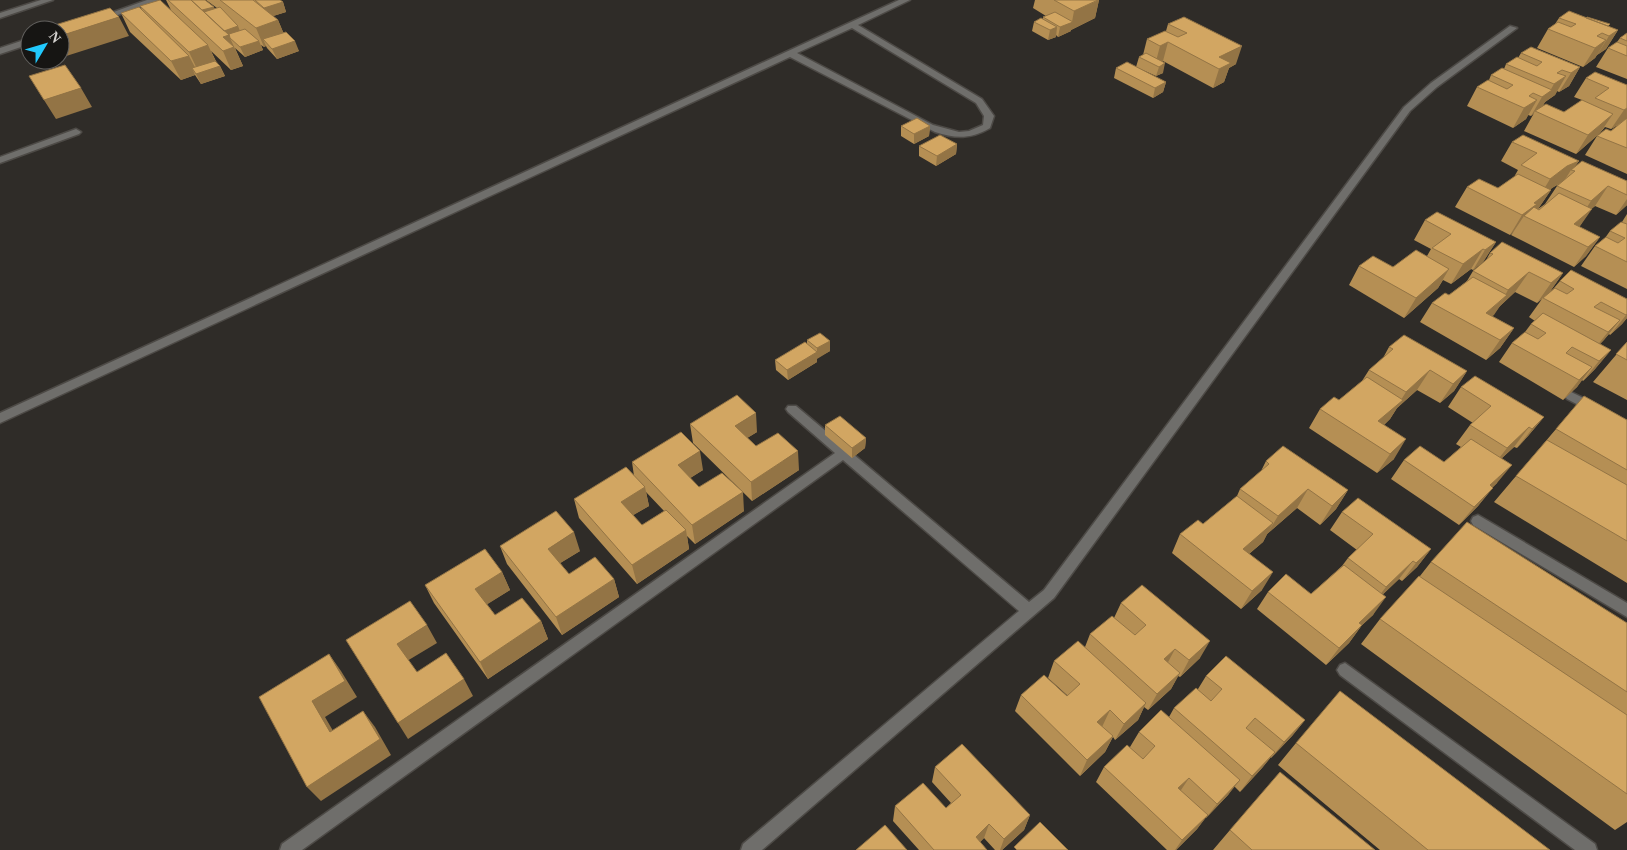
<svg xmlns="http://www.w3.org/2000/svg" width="1627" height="850" font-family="'Times New Roman',serif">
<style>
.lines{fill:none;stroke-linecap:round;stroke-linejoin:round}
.minor-casing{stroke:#4d4a46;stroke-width:3}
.minor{fill:#6f6e6b;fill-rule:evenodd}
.wall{fill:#b58f54;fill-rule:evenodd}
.shaded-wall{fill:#937445}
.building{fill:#d2a662;stroke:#937445}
</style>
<rect width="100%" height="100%" fill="#2f2c28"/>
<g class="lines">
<g class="minor-casing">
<path id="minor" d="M41,0H53L0,18V13Z
M147,0H159L104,20L97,18Z
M899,0H910L858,25L982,99L994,116L990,128C971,139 956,139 935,132L790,57L0,423V413ZM852,28L976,103L984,116L983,125L969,131L959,132L933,125L797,53Z
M1510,26L1517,28L1437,87L1410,111L1054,598L762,850H741L743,844L1019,611L843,460L302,850H280L282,844L835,453L788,412L786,409L788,406H796L1029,602L1044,590L1404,107L1431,83Z
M30,38V44L0,54V48Z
M76,129L81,132L79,134L0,163V157Z
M1571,392L1598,405L1600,408L1598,411H1590L1567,399L1565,396L1567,393Z
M1478,515L1627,603V617L1473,525L1471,521L1473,517Z
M1345,663L1595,844L1597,850H1575L1340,675L1337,670L1340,665Z"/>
</g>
<use href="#minor" class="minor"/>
</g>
<path class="wall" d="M166,0H205L215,9L217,8L206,0H280L283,2L286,12L273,16L278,20L283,32L299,51L277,59L267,48L266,46L264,47L261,45L263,50L245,57L235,48L243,66L231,70L211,51L216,61L220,66L225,76L201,84L195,75L181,80L130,32L121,13L143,12L140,6L171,10Z
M1035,0H1099L1095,18L1071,30V31L1058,37L1056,35V37L1048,40L1032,31L1034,22L1043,19V17L1046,16L1033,8Z
M1184,17L1236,64L1229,68L1224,82L1213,88L1163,61H1162L1163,73L1156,76L1136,67L1139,57L1143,55L1147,39L1166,31L1168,24Z
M1559,18L1608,27L1618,30L1606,49L1597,55L1595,58L1583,67L1537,48L1548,29L1555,24Z
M1627,33V79L1596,67L1608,48L1617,42L1620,38Z
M1521,53L1580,67L1569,86L1559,92L1557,91L1555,95L1545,102L1542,107L1564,112L1582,100L1574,97L1586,78L1627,85V174L1585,155L1597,136L1611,131L1618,125L1611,129L1605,127L1600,133L1576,154L1524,131L1534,113L1531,116L1528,115L1526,119L1513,128L1467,106L1477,87L1489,80L1491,75L1504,69L1506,64L1518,58Z
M1116,68L1166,82L1163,92L1153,98L1114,78Z
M901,126H930L929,136L914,144L901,136Z
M1512,142L1579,161L1574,167L1627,181V205L1626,206L1616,215L1595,206L1591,209L1579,227L1600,237L1586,256L1574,267L1511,235L1514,231L1510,235L1455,207L1467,187L1498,188L1514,177L1518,170L1501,161ZM1561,183L1557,186L1545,204L1538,209L1551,190L1550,189Z
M957,144L956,154L936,166L919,156V146Z
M1627,214V289L1581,266L1595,246L1605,238L1610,231L1622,222Z
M1425,220L1496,242L1483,262L1473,270L1471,269L1451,284L1443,280L1438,288L1404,318L1349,285L1359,266L1393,267L1427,256L1431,249L1414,240Z
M1490,253L1563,273L1549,293L1554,288L1560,281L1627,299V318L1622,324L1610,335L1609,334L1600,344L1611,350L1595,369L1583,381L1582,380L1577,387L1563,400L1499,362L1512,343L1525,332L1531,324L1535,321L1529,317L1542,299L1537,303L1515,292L1500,306L1492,316L1514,328L1500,348L1486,360L1420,322L1432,303L1449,295L1467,281L1473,271L1485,262Z
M807,340L830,341V351L817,358V362L788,380L776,370L775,360L807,344Z
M1627,342V400L1593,382Z
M1389,347L1467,371L1454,391L1440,403L1417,390L1397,408L1390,419L1384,425L1394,459L1377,473L1309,428L1320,409L1339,400L1362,381L1369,370L1383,358Z
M1461,387L1544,417L1528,436L1517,448L1514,447L1502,458L1497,483L1493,487L1478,506L1459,525L1391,479L1404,460L1444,462L1461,447L1456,444L1470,425L1473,423L1448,407Z
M1584,396L1627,420V583L1494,502Z
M690,424L757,432L747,438L756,446L799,470L752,501L693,443Z
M825,425L866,438L865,448L852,458L825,435Z
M1266,461L1348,490L1336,509L1320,525L1297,508L1267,534L1263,542L1249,554L1262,590L1241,609L1172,553L1180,534L1203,524L1237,496L1240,489L1261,471Z
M632,462L703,470L690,478L699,487L744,511L695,544L687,536L689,549L637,584L579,518L574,499L634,476ZM646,492L664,511L642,525L633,515L649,506Z
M1342,512L1431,549L1417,567L1402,581L1399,579L1383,594L1373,615L1362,625L1349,643L1326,665L1257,609L1268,592L1311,594L1342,566L1348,558L1357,550L1330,530Z
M500,546L580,551L560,563L569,574L614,579L619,597L562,635L507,564Z
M1431,562L1627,623V822L1615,830L1361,644L1380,619L1420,576Z
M502,572L510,590L487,604L495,615L541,621L548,639L488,679L434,603L425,585Z
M1121,603L1200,658L1180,677L1178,676L1171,689L1148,710L1144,707L1138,720L1115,740L1113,737L1105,752L1080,776L1015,711L1021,695L1068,696L1048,678L1054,661L1085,647L1090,634L1114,618Z
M1206,676L1305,720L1292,736L1271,758V757L1262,768L1240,792L1234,786L1228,795L1206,818H1205L1197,829L1176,850H1167L1096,782L1104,767L1130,747L1139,732L1169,717L1174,708L1198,689Z
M1296,743L1550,850H1380L1278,765Z
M935,767L1030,815L1024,830L1002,850H995L984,838L980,842L987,850H919L893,821L895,806L946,808L951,803L932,782Z
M1230,830L1375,850H1213Z"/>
<path class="shaded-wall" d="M1099,0L1095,18L1071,30V31L1058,37L1060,27L1072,22L1074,11Z
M283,2L286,12L267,18L263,8Z
M214,7L218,16L209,19L201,10Z
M119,17L129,36L60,58V36Z
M278,20L286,39H263L266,46L264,47L256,28Z
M238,26L242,36L230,38L243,66L231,70L223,51V31Z
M1057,27L1056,37L1048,40L1050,30Z
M1618,30L1606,49L1597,55L1609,36Z
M1606,40L1595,58L1583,67L1595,48Z
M259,41L263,50L245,57L240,47Z
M295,41L299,51L277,59L272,49Z
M1168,42L1163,61L1155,65L1160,46Z
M208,45L217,64L198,71L189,52Z
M1242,46L1236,64L1229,68L1224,82L1213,88L1219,69V57Z
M189,56L198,73L220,66L225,76L201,84L196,74L192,68L195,75L181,80L171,61Z
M1165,63L1163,73L1156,76L1159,67Z
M1580,67L1569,86L1559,92L1571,73Z
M1566,76L1555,95L1545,102L1541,109L1535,111L1534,113L1531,116L1542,97L1550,91L1554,84Z
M1166,82L1163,92L1153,98L1155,88Z
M81,88L92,107L56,119L44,100Z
M1537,100L1526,119L1513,128L1524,108Z
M1627,108V119L1611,129L1624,110Z
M1613,114L1600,133L1576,154L1588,135Z
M930,126L929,136L914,144V134Z
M957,144L956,154L936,166L937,156Z
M1579,161L1573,170H1571L1564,181L1555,186L1538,199L1550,179L1567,166Z
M1608,186L1595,206L1578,221L1591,201Z
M1551,190L1538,209L1524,216L1514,231L1510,235L1522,215L1534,203Z
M1627,199V205L1616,215Z
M1592,209L1578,229L1574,224Z
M1600,237L1586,256L1574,267L1588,247Z
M1496,242L1483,262L1473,270L1485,250Z
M1483,249L1471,269L1451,284L1463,264Z
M1449,269L1438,288L1404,318L1416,298Z
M1529,272L1515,292L1500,306L1494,315L1478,328L1486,313L1503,299L1508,290Z
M1563,273L1549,293L1537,303L1551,283Z
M1627,314V318L1622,324L1610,335Z
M1620,320L1604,340L1592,352L1608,332Z
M1514,328L1500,348L1486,360L1500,340Z
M830,341V351L817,359V348Z
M1611,350L1595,369L1583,381L1599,361Z
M817,352V362L788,380L787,370Z
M1592,367L1577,387L1563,400L1579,380Z
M1430,370L1417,390L1397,408L1390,419L1366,440L1378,421L1399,403L1406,392Z
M1467,371L1454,391L1440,403L1453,384Z
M756,413L757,432L736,445L735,426Z
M1544,417L1528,436L1517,448L1532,429Z
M1529,427L1514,447L1492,467L1507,448Z
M866,438L865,448L852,458V448Z
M1406,439L1394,459L1377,473L1390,454Z
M700,451L703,470L681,484L678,465Z
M798,451L799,470L752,501L751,482Z
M1512,465L1497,483L1475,504L1490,485Z
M645,487L649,506L625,520L621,502Z
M1493,488L1478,506L1459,525L1474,507Z
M1308,489L1297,508L1267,534L1278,516Z
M1348,490L1336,509L1320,525L1332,506Z
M743,492L744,511L695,544L692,525Z
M1273,523L1263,542L1233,567L1243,549Z
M686,530L689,549L637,584L632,565Z
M574,532L580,551L554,567L548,549Z
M1431,549L1417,567L1402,581L1416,563Z
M1413,561L1399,579L1372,605L1386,587Z
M502,572L510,590L483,607L475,589Z
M1273,572L1262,590L1241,609L1252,591Z
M614,579L619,597L562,635L556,617Z
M1386,597L1373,615L1346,640L1359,623Z
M541,621L548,639L488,679L480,662Z
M427,625L437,643L407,661L397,644Z
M1362,625L1349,643L1326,665L1339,648Z
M1210,641L1200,658L1180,677L1189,660Z
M1175,649L1166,666L1164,659Z
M329,654L341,671L357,697L325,717L343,748L330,732L312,701Z
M1180,673L1171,689L1148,710L1157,694Z
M464,679L473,696L408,739L398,723Z
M1146,703L1138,720L1115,740L1124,724Z
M1110,710L1102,727L1097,722Z
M363,711L375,727L391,755L321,801L307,787Z
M1305,720L1292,736L1271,758L1284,742Z
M1113,736L1105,752L1080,776L1087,760Z
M1275,752L1262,768L1240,792L1252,776Z
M1189,778L1179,793L1178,788Z
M1240,780L1228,795L1206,818L1217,804Z
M1030,815L1024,830L1002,850H1000L1004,839Z
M1208,815L1197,829L1176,850H1175L1182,840Z
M989,824L984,838L972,850L976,837Z"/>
<path class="building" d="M160,0L208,45L189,52L140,6Z
M168,0H191L229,35L223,37L234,47L223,51Z
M191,0H205L214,7L202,10Z
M220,0H253L278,20L256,28Z
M255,0H280L283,2L264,8Z
M1054,0H1098L1074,11Z
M139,7L189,56L171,61L121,13Z
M220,7L238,26L224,31L204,12Z
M110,8L119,17L60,36V30H39Z
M1569,11L1618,30L1609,36L1602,33L1597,36L1606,40L1595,48L1548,29L1558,22L1571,27L1576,24L1559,18Z
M1055,12L1073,22L1060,27L1043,17Z
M1184,17L1242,46L1219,57L1231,63L1219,69L1168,42L1160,46L1147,39L1165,31L1178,37L1187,33L1168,24Z
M1587,17L1610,24L1608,26L1586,18Z
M1041,18L1057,27L1050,30L1034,22Z
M245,29L259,41L240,47L230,38L229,34Z
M286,32L295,41L272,49L263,39Z
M1627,33V41L1620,38Z
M1617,42L1627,46V56L1608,48Z
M1531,47L1580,67L1571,73L1562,70L1557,73L1566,76L1554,84L1506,64L1517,57L1537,66L1542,62L1521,53Z
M1146,53L1165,63L1159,67L1139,57Z
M215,61L220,66L196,74L192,68Z
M1127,62L1166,82L1155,88L1116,68Z
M65,65L81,88L44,100L29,76Z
M1502,68L1552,90L1542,97L1533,93L1529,96L1537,100L1524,108L1477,87L1488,80L1507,89L1513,85L1491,75Z
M1595,72L1627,85V108L1624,110L1595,98L1609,88L1586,78Z
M1582,100L1613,114L1588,135L1535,111L1546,104L1564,112Z
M917,118L930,126L914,134L901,126Z
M1627,118V148L1597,136L1606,129L1611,131Z
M940,135L957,144L937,156L919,146Z
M1523,135L1579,161L1567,166L1550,179L1521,165L1537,153L1512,142Z
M1582,161L1627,181V195L1608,186L1591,201L1557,186L1575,171L1571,170Z
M1518,174L1551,190L1534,203L1537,204L1522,215L1467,187L1479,179L1498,188Z
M1559,193L1592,209L1574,224L1600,237L1588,247L1524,216L1534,207L1539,210Z
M1437,212L1496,242L1485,250L1483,249L1463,264L1432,248L1451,234L1425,220Z
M1621,222L1627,224V262L1595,246L1606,237L1618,243L1625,238L1610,231Z
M1502,242L1563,273L1551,283L1529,272L1508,290L1473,271L1493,254L1490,253Z
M1416,250L1449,269L1416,298L1359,266L1373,256L1393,267Z
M1571,270L1627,299V314L1626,315L1601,302L1594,307L1620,320L1608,332L1543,298L1555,288L1567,294L1574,289L1560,281Z
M1473,277L1507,295L1486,313L1514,328L1500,340L1432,303L1445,293L1449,295Z
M1543,313L1611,350L1599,361L1572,347L1566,353L1592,367L1579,380L1512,343L1525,332L1538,339L1546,333L1531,324Z
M820,333L830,341L817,348L807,340Z
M1404,335L1467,371L1453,384L1430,370L1406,392L1369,370L1393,349L1389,347Z
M805,342L817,352L787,370L775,360Z
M1627,342V360L1616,354Z
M1475,376L1544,417L1532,429L1529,427L1507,448L1470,425L1491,406L1461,387Z
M1367,377L1403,400L1378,421L1406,439L1390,454L1320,409L1334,397L1339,400Z
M737,395L756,413L735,426L756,446L778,433L798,451L751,482L690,424Z
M1584,396L1627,420V470L1556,429Z
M840,416L866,438L852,448L825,425Z
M681,432L700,451L678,465L699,487L722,473L743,492L692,525L632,462Z
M1471,439L1512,465L1490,485L1493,488L1474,507L1404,460L1420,446L1444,462Z
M1547,440L1627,485V541L1516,476Z
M1283,446L1348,490L1332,506L1308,489L1278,516L1240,489L1269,464L1266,461Z
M626,467L645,487L621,502L642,525L666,510L686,530L632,565L574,499Z
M1237,496L1273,523L1243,549L1273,572L1252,591L1180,534L1198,520L1203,524Z
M1358,498L1431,549L1416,563L1413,561L1386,587L1348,558L1373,534L1342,512Z
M556,511L574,532L548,549L569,574L595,557L614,579L556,617L500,546Z
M1467,522L1627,623V692L1431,562Z
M485,549L502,572L475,589L495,615L522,598L541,621L480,662L425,585Z
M1344,565L1386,597L1359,623L1362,625L1339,648L1268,592L1286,574L1311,594Z
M1419,576L1627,715V794L1380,619Z
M1142,585L1210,641L1189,660L1175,649L1164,659L1180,673L1157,694L1090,634L1112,616L1135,635L1146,625L1121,603Z
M410,601L427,625L397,644L417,672L446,653L464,679L398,723L346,640Z
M1078,641L1146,703L1124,724L1110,710L1097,722L1113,736L1087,760L1021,695L1044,675L1067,696L1080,684L1054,661Z
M329,654L345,681L312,701L330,732L363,711L380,739L307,787L259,697Z
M1226,656L1305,720L1284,742L1255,718L1246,728L1275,752L1252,776L1174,708L1196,688L1211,701L1222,689L1206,676Z
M1340,691L1550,850H1428L1296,743Z
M1161,710L1240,780L1217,804L1189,778L1178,788L1208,815L1182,840L1104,767L1127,745L1143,759L1155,746L1139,732Z
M962,744L1030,815L1004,839L989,824L976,837L987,850H934L895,806L923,783L946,808L961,795L935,767Z
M1280,772L1375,850H1252L1230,830Z
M1040,822L1068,850H1017L1014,847Z
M885,825L907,850H856Z"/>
<g transform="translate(45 45) rotate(52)"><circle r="24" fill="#161513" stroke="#62605e"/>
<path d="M0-4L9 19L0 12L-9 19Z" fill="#21c9fd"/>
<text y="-8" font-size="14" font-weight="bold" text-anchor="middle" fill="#d3d1ce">N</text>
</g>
</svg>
